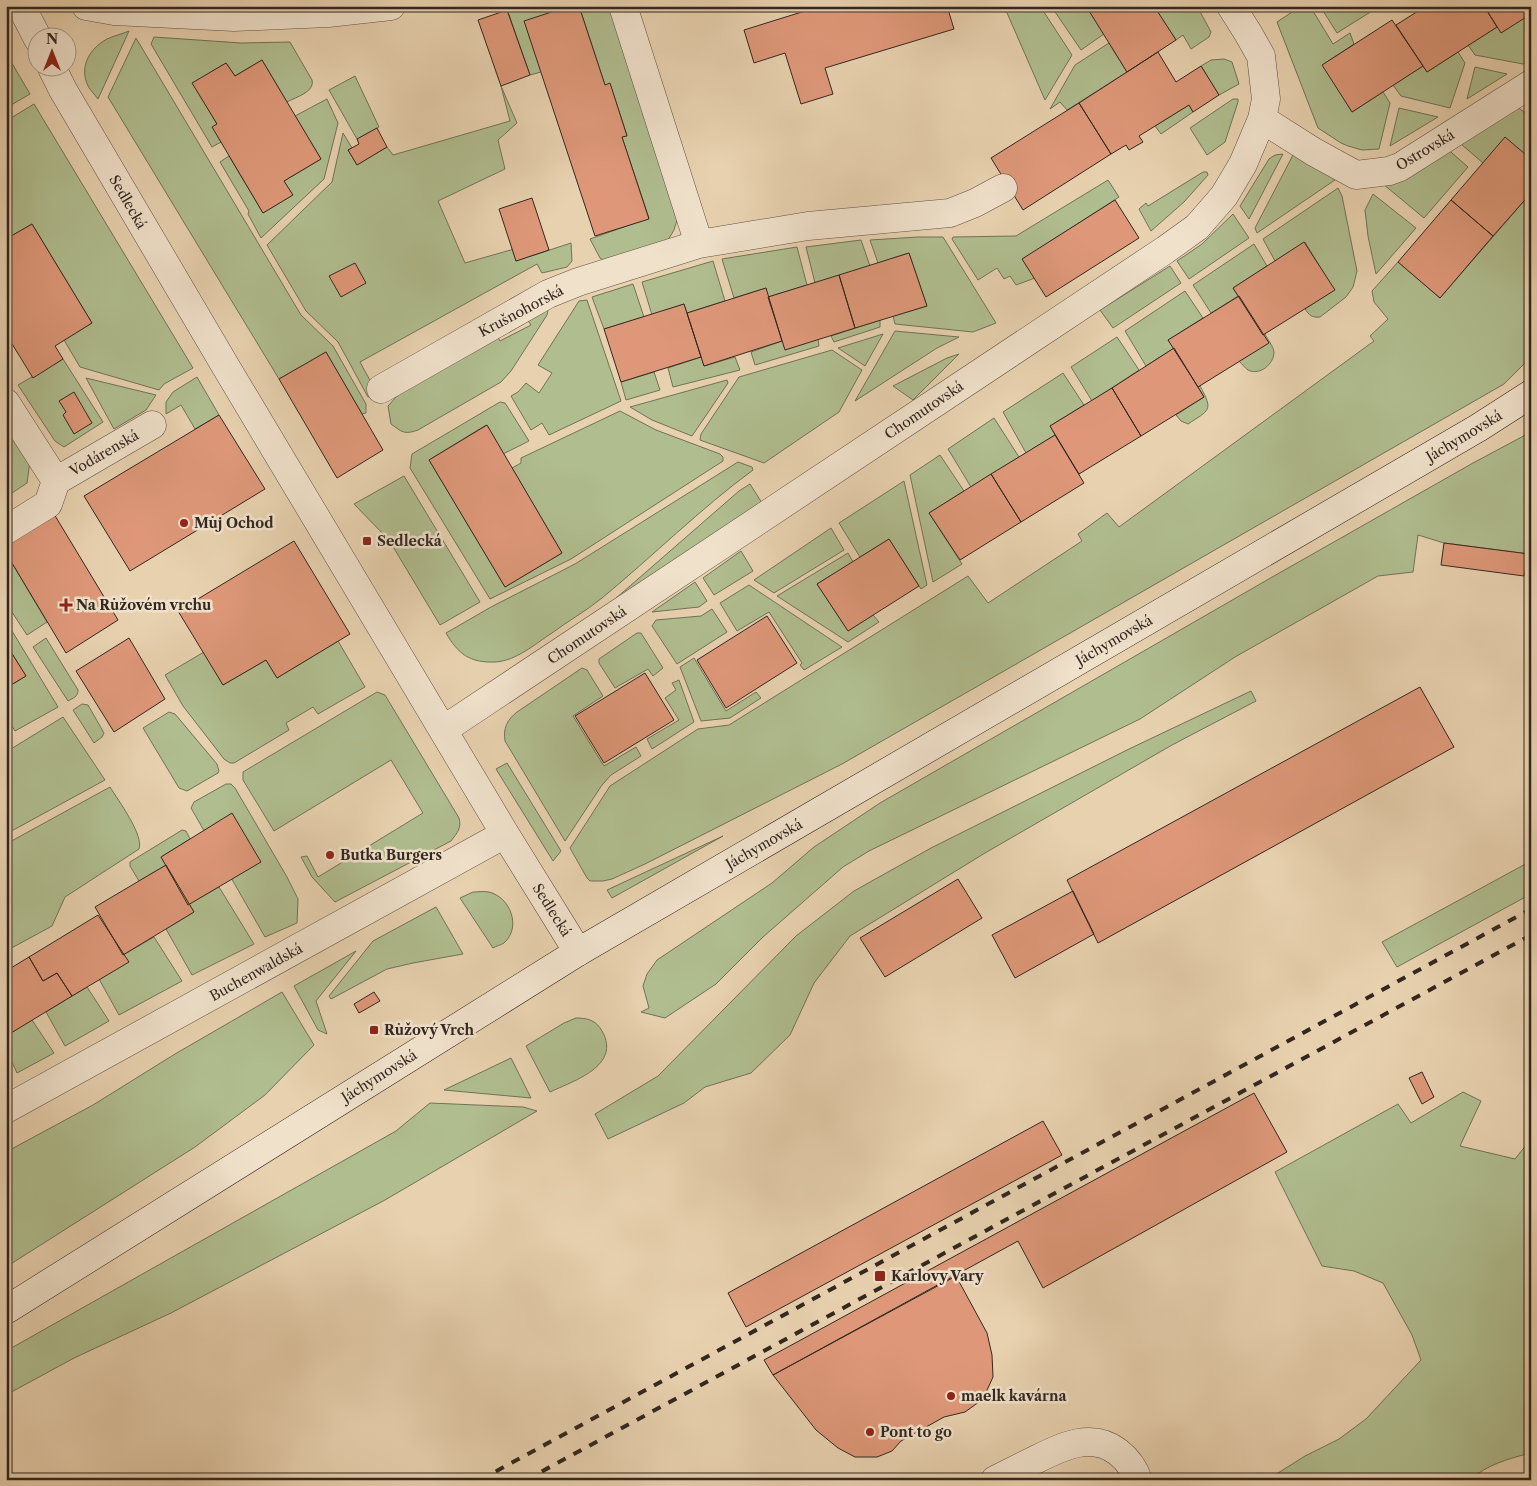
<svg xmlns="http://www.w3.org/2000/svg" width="1537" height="1486" font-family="'Libre Caslon Text',serif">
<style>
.green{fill:#b0bd8f;stroke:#717258}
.building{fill:#de9879;stroke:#322720}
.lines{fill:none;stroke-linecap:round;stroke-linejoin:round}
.street-casing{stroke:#605244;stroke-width:29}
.secondary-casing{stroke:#322720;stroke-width:29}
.street{stroke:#f0e1cb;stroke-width:28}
.secondary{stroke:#f0e1cb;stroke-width:28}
.rail{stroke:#322720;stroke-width:4;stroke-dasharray:9 9;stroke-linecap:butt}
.poi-dot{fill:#8f2418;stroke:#f0e1cb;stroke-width:2}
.labels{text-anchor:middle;stroke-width:5;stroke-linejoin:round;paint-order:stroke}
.street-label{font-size:14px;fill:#322720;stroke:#f0e1cb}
.poi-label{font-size:14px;font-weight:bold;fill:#322720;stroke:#f0e1cb;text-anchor:start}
</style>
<rect width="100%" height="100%" fill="#e8d1af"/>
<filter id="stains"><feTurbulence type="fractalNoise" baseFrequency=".004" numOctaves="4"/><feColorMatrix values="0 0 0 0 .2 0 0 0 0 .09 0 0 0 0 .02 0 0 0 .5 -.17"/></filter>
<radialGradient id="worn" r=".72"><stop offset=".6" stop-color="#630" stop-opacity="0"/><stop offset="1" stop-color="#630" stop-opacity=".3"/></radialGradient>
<path class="green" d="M506,6H570L541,72L530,75Z
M579,6H611L677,220L674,230L668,240L611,264L600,258L590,239L649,218L622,137L627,135L610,84L605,85Z
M1004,6H1040L1072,55L1045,100Z
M1051,6H1086L1104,34L1081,50Z
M1165,6H1197L1211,32L1209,37L1191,49L1183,35L1176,40L1157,11Z
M1301,6H1310L1333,44L1350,33L1354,44L1324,64L1352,112L1383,92L1390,103L1379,149L1362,150L1348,146L1341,143L1318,128L1277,22Z
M1320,6H1380L1337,33Z
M1531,14V59L1523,64L1475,55L1468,45L1497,27Z
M129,31L98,99C95,95 91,91 88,86C79,67 89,49 107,39C113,36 122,34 129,31Z
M154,37L241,43L290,42L312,80C315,92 296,97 287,102L262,60L235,76L226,63L193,83L217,124L221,142L212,147L151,44Z
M136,38L301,315L333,346L366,404V413L362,414L326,352L279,379L108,97Z
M1109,43L1127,72L1067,110L1060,102L1050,109L1075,65Z
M1458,52L1465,63L1450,108L1401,96L1393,85L1423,66L1427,72Z
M6,53L30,94L6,108Z
M1224,59L1232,62L1239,84L1219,95L1201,66L1211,60Z
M1475,67L1507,74L1467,99Z
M355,76L379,127L357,139L329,90Z
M501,86L517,123L498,140L505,169L438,201L465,263L514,249L516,261L571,243L572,261L567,267L542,273L537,264L360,362L378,395L368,397L338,342L306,311L267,245L332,182L343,133L352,148L348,150L357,165L387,147L393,155L510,121Z
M327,99L338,123L324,179L261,238L248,214L249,211L220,162L229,156L263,213L292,195L284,181L321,159L295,116Z
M1233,99H1238V102L1225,142L1207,155L1190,128Z
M34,104L193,368L164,384L159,390L80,367L64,340L92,323L32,224L6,239V121Z
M1189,105L1193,112L1161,134L1155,126Z
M1517,107L1531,117V159L1483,163L1454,138Z
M1399,108L1438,117L1390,146Z
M1444,146L1468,167L1424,218L1383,184Z
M1283,154L1249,219L1240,206L1269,159L1275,155Z
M1293,155L1315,162L1335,180L1257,233L1255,228Z
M1203,172H1207L1208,175L1184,202L1151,231L1139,209L1146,203L1148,206Z
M1108,180L1119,197L1023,259L1035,278L1016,285L1010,276L1004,279L997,268L978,280L952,239L953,237L1016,236Z
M1338,188L1342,196L1357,271L1353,287L1346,297L1320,317C1312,318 1309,315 1305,309L1334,290L1305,242L1275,261L1263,239Z
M1531,193V357L1504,384L842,764L645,864L612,879L603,881H590L587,878L570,848L610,786L698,729L729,725L968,576L988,603L1082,541L1078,534L1107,513L1119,527L1374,341L1370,336L1388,319L1374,302L1372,291L1398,262L1440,298Z
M1373,194L1416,228L1376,274L1368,236L1365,210Z
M1233,214L1249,238L1189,279L1177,261L1202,244Z
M918,237H943L996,323L973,332L895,324L893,316L927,306L909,253L878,263L870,240Z
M861,240L870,266L815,283L806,247Z
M1254,244L1267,266L1233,288L1238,296L1211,313L1193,285Z
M797,247L807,285L768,297L766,288L734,298L722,259Z
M713,261L725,301L687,313L684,304L652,315L642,282Z
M1170,266L1181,283L1113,328L1100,310Z
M633,284L644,317L604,329L592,297Z
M1185,291L1203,318L1168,340L1174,348L1146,366L1125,331Z
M587,300L621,401L549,435L542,423L531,430L511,396L518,392L526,383L539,393L552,373L538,365L579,301Z
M548,310L547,315L511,371L501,382L418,430C404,435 402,432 391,424L388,406L397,396L495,332L500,341L531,325L524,315Z
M880,320V327L834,342L831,336Z
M895,331L959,337L937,348L855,401Z
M883,334L865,366L838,348Z
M1265,334C1268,340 1273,346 1274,352C1274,364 1260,376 1248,370C1245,368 1242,364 1239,361L1268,343L1263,335Z
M1117,337L1139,370L1092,401L1071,367Z
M818,339L819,346L755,365L751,352L782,341Z
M832,350L862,370L839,412L764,463L700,440L701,434L739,377Z
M959,354L913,400L893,386L947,358Z
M701,357L704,366L735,357L740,370L673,387L668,368Z
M63,359L103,422L64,447L55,441L18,385Z
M654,372L660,390L626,400L621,382Z
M1063,373L1084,405L1050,426L1055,435L1026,453L1003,412Z
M197,377L219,415L195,429L181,405L166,414V402L173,392Z
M86,378L156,395L146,410L114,429Z
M727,380L728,383L692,436L652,420L630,407Z
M1200,386C1214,411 1209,410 1188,424L1181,421L1176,415L1204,397L1198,387Z
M500,402L505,403L507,406L529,441L503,454L486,425L429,460L505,587L562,553L512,468L521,463V458L620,411L656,430L720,454L723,457V461L571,559L490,599L410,468L412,454Z
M6,417L30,461L27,483L6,497V467L8,465L6,461Z
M994,418L1019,457L971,487L948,449Z
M1531,432V556L1529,554L1444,543L1418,535L1413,572L1378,576L1235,657L1140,719L869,851L843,867L763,937L716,984L665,1018L641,1012L649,1008L643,986L647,974L657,960L772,883L814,847L880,803L1274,576L1473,463Z
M940,455L964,491L929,513L962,564L933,582L910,475Z
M738,462L752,467L753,470C700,509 653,556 602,598C586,611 568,621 552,633C535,644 516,661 495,662C470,663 458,654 446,633L491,607L575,564Z
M404,476L480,602L440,625L389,540L354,504Z
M904,481L927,585L921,589L889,539L860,557L839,523Z
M750,484L762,503L607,606L739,491Z
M831,528L844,550L774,593L754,580Z
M741,551L753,571L714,595L703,578Z
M6,553L47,622L27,635L6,603Z
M848,553L853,562L817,584L848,631L873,615L879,622L848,642L777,596Z
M695,582L707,601L699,607L652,612Z
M749,585L842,647L804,670L800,665L802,663L769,612L737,631L720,603Z
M712,609L727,632L677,664L652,626L656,620L701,616Z
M6,621L58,707L15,731L6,717V688L26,676L6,644Z
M637,633H641L663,668L653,676L648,669L615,688L599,663V659Z
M46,638L78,690C78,697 73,698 68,701L33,647Z
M338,641L365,687L318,714L313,707L286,723L289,730L234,763H230L224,759L183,706L165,675L204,652L223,685L266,660L277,678Z
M694,658L726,711L756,692L761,698L730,718L701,721L680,667Z
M582,668L587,670L603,696L573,716L604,766L636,747L641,756L611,775L602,785L565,841L505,741C503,728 507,720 517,712Z
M679,680L694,722L652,749L647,739L679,720L665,698L676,690L672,683Z
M1251,691L1256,701L1172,745L985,853L850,936L814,983L790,1035L751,1073L705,1087L684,1103L608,1139L595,1114L658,1076L796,936L854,891L931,848L1129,749Z
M377,692L385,695L459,818C462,828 457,833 451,841L335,902L312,877L301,857L307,856L318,877L423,813L391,760L274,831L243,780V772Z
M82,704L88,705L104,733L102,737L94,743L73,710Z
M169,712L175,714L217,764L219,771L218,773L187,791L179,788L143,728Z
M63,717L105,780L6,834V752Z
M507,763L561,851L553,861L496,769Z
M226,784H231L235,788L287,877L298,899L297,923L265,937L191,808L194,802Z
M110,787C118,800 144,835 139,849L65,897L52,926L6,951V844Z
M182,830L186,831L190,839L161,857L166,865L139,881L130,866V862Z
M723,836L612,898L607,890Z
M1531,861V894L1397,967L1382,942Z
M219,887L254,944L192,975L166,929L194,912L189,904Z
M473,892C478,892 484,891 489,892C510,897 522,927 504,943C501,945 496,946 493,948L460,898Z
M436,907L463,954L413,963L387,969L331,999L329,996L373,941Z
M154,937L182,981L119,1015L99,979L123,955Z
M356,951L316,1001L327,1034L318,1030L294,986Z
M87,987L109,1021L65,1046L46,1012Z
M282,992L314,1045L265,1095L195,1147L6,1267V1152L93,1105L175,1054Z
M576,1018C587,1018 596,1020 602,1031C622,1066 573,1081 550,1092L526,1046L564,1023Z
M32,1020L54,1053L17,1073L6,1049V1036Z
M511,1058L531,1098L444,1090Z
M1463,1092L1481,1101L1460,1146L1515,1159L1531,1139V1453C1510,1458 1486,1465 1470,1480H1267L1305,1456L1339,1439L1366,1419L1421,1360L1412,1335L1383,1283L1354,1271L1322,1266L1275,1172L1398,1104L1411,1123Z
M430,1103L523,1107L537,1111L385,1200L171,1313L74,1358L6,1395V1351L396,1131Z"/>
<path class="building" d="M570,6H579L605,85L610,83L627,136L622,137L649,219L595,236L524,21Z
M821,6H947L954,29L825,68L833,94L801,104L785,53L754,63L744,30Z
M1086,6H1154L1176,40L1127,72Z
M1426,6H1484L1497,27L1427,72L1396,25Z
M1484,6H1531V14L1501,33Z
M507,10L530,75L501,86L478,20Z
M1392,20L1423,66L1352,112L1322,65Z
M1158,52L1176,82L1201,66L1219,95L1193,112L1189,105L1139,136L1143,142L1129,150L1126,145L1111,154L1079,103Z
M262,60L321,159L284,181L293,195L263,213L212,127L217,124L192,83L226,63L235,76Z
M1079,103L1111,154L1023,210L991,158Z
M377,128L387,147L357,165L348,150L359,144L357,139Z
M1505,137L1531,159V193L1493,236L1451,200Z
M532,198L549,250L516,261L499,209Z
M1115,200L1139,238L1046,297L1022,259Z
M1451,200L1493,236L1440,298L1398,262Z
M32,224L92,323L55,346L63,359L33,378L6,334V239Z
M1304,242L1335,290L1263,335L1233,288Z
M909,253L927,306L855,328L839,275Z
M355,263L366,283L341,297L329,276Z
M839,275L855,328L785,350L768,297Z
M766,288L782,341L704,366L687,313Z
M1239,296L1269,343L1198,387L1168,340Z
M684,304L701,357L621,382L604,329Z
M1174,348L1204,397L1141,436L1112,388Z
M326,352L383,450L337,478L279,379Z
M1112,388L1141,436L1079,474L1050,426Z
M74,392L92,423L74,434L63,415L66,412L59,401Z
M219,415L265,489L130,571L84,496Z
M487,425L562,553L505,587L429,460Z
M1055,435L1084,483L1021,522L991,474Z
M991,474L1021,522L960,560L929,513Z
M54,514L118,620L66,653L6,553V542Z
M889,539L919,586L848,631L817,584Z
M294,541L350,634L277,678L266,660L223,685L178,611Z
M1444,543L1529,554L1524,576L1441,565Z
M767,616L797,663L726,708L697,660Z
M129,638L165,699L114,732L76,671Z
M6,644L26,676L6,688Z
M645,673L674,720L604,763L575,716Z
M1420,687L1454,747L1098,943L1067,880Z
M232,813L261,862L188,905L161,857Z
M166,865L194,912L123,955L95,907Z
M958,879L982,918L885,977L860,938Z
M1073,891L1094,934L1015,978L992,935Z
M98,915L129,962L72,996L57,973L43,981L29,957Z
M29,957L43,981L57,973L72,996L6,1036V971Z
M374,992L380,1001L359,1013L354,1004Z
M1422,1072L1434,1097L1422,1104L1409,1078Z
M1254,1093L1287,1152L1043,1288L1018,1241L773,1375L764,1360Z
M1043,1121L1062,1155L746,1327L728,1293Z
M956,1276L987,1333L992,1355L993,1377L983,1399L965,1412L944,1417L901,1441L892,1451L877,1457H855L838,1448L816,1430L773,1375Z"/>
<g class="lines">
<g class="street-casing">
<path id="street" d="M21,6L38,39
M86,6L114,11L234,17L328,13L391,6
M623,6L699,244
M52,68L63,90L226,367L505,834L578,952
M1262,119L1314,152L1356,175L1389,171L1400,167L1531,84
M381,389L548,294L578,282L699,244L808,226L950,213L975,203L1003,188
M6,403L56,481L48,504L6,530
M56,481L152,425
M443,730L1165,250L1197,227L1224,196L1243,164L1262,119L1266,99L1261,56L1248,33L1231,6
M6,1109L505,834
M995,1480C1009,1473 1023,1466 1037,1459C1063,1446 1092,1432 1118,1452C1127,1459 1134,1468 1138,1480"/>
</g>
<g class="secondary-casing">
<path id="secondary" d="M6,1310L578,952L1478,428L1531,394"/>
</g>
<use href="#street" class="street"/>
<use href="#secondary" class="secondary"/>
<path class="rail" d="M480,1480L1531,909
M526,1480L1531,935"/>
</g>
<g class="poi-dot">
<circle cx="184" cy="523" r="5"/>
<rect x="362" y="536" width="10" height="10" rx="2.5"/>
<path d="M63.5 597.5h5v5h5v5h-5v5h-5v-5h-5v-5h5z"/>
<circle cx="330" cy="855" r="5"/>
<rect x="369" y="1025" width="10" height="10" rx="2.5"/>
<rect x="874" y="1270" width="12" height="12" rx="2.5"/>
<circle cx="951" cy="1396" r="5"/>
<circle cx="870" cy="1432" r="5"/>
</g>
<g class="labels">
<g class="street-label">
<text transform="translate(1425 150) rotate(-31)" y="5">Ostrovská</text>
<text transform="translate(128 202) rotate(60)" y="5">Sedlecká</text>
<text transform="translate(521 311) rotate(-28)" y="5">Krušnohorská</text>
<text transform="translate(924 410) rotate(-34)" y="5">Chomutovská</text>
<text transform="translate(1464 436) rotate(-31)" y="5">Jáchymovská</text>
<text transform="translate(104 453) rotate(-30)" y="5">Vodárenská</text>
<text transform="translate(587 635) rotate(-34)" y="5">Chomutovská</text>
<text transform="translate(1114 640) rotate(-30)" y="5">Jáchymovská</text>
<text transform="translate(764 844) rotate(-30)" y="5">Jáchymovská</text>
<text transform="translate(552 910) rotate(58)" y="5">Sedlecká</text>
<text transform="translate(256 972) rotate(-29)" y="5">Buchenwaldská</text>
<text transform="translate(379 1076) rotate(-32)" y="5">Jáchymovská</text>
</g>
<g class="poi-label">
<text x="194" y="528">Můj Ochod</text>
<text x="377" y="546">Sedlecká</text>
<text x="76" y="610">Na Růžovém vrchu</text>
<text x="340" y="860">Butka Burgers</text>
<text x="384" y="1035">Růžový Vrch</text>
<text x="891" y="1281">Karlovy Vary</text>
<text x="961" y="1401">maelk kavárna</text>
<text x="880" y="1437">Pont to go</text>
</g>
</g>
<rect width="1537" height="1486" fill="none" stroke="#e8d1af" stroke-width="25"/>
<rect x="8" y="8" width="1522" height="1471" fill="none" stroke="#322720" stroke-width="2.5"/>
<rect x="12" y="12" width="1512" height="1461" fill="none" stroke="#322720"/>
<g transform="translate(52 52)"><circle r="24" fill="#f0e1cb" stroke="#a49787"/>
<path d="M0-4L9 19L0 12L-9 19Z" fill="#8f2418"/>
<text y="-8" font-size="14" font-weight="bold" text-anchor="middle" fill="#322720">N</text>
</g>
<rect width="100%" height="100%" filter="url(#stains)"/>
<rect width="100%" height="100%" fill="url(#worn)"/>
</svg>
